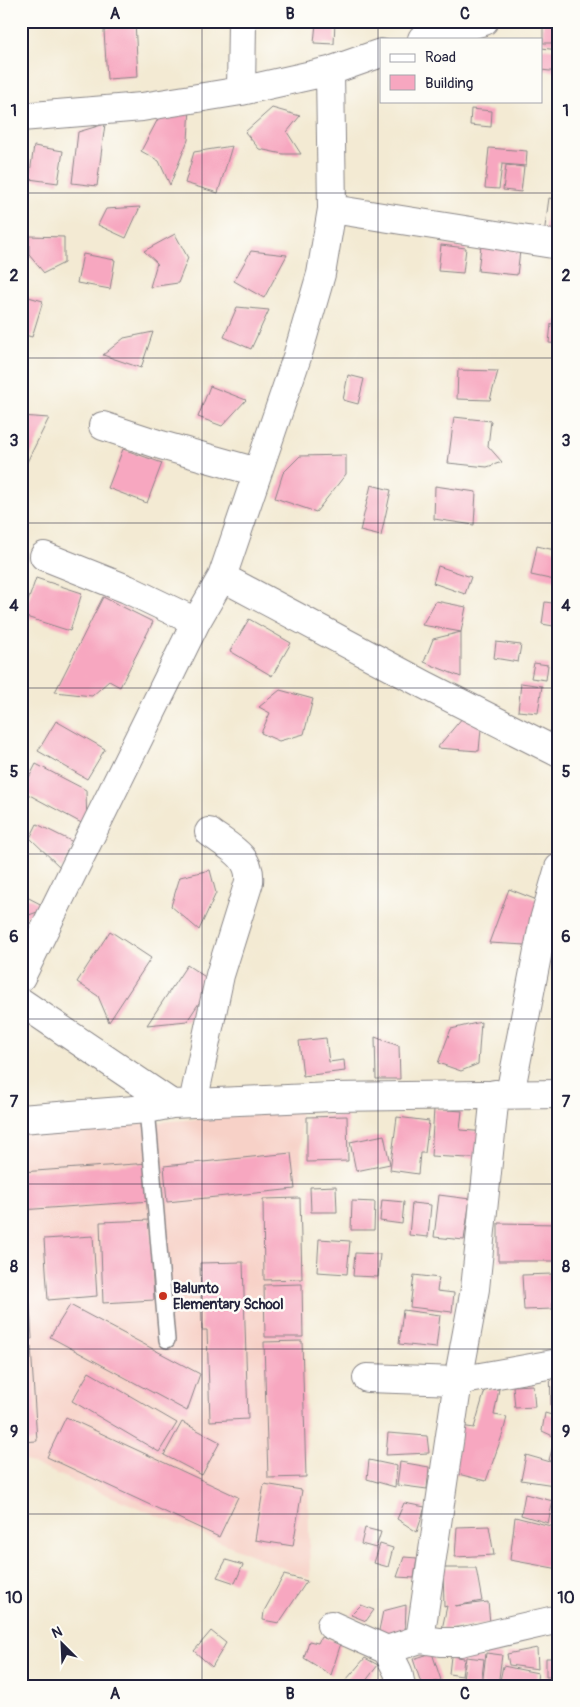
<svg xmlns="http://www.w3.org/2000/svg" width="580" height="1707" font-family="Pangolin,sans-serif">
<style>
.built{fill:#f7d1c7}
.building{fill:#f7a7c0}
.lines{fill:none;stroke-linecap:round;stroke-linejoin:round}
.lane-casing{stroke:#8a8687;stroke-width:18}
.street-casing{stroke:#8a8687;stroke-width:30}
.lane{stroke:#fff;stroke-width:15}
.street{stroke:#fff;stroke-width:28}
.grid{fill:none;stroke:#22223b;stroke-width:1;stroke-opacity:0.55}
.poi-dot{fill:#c8321e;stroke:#fdfcf7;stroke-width:2}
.labels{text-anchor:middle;stroke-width:5;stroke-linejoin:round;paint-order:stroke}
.poi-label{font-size:14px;font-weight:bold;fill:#22223b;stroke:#fdfcf7;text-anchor:start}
.neatline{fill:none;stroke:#22223b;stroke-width:2}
.grid-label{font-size:16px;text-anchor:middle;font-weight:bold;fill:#22223b}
</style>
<rect width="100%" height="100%" fill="#fdfcf7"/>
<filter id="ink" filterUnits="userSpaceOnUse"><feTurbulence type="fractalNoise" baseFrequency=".02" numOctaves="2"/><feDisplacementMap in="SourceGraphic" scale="10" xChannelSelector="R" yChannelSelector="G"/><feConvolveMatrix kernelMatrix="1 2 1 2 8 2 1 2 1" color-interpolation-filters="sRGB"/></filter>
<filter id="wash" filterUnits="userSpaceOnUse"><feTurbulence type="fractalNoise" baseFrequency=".0096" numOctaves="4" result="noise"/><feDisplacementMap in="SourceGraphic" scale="20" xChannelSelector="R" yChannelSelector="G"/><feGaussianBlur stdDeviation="1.12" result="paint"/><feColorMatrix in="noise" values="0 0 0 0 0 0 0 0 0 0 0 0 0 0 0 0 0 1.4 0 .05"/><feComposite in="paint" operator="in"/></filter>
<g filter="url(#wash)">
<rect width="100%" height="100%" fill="#f3ead3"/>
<path class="built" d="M300,1111L310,1579L21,1459V1133Z"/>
<g id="blocks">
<path class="building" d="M119,21H135L138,77L107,79L104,31Z
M318,21H335L334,44L314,43L316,23Z
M543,21H559V43H543Z
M541,48L559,50V72L541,70Z
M190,108L188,140L170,185L159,161L141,151L159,117Z
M272,108L300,116L287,132L301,154H283L259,149L245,132Z
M471,109L492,111L491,127L470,125Z
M105,124L97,186L72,183L78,132Z
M34,146L63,151L58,183L29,179Z
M232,146L218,193L185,183L194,152Z
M489,148L527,151L526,166L502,164L499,189L485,188Z
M506,165L524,167L521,192L503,190Z
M549,198L559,200V236L544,234Z
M140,207L126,238L98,225L106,209Z
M175,234L188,258L178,283L150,287L157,263L144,251Z
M29,236L64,237V263L44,273L29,255Z
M441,245L466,248L463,273L438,271Z
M481,246L520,251L517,275L478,271Z
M251,251L287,255L264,298L234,281Z
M83,254L115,260L110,289L77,283Z
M21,295L43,301L32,337L21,334Z
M237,307L269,310L251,349L224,337Z
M559,319V344L549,343L551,324Z
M153,332L141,368L103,355L124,338Z
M458,370L498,371L490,400L457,399Z
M348,375L364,379L358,404L343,400Z
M210,386L246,400L222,426L198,417Z
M21,416L49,418L24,468L21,467Z
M454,417L491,421L488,446L502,462L487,467L448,463Z
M123,449L162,463L147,503L108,488Z
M346,455V474L316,512L275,498L283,473L300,456Z
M371,485L391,490L381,536L360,531Z
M435,486L476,492L474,525L434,519Z
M537,546L559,551V581L531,575Z
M438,566L471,577L465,594L433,583Z
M36,578L82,593L70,631L23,616Z
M103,597L153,622L120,687L109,681L92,696L55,692Z
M436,601L466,607L461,632L422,625Z
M545,602L559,604V627L542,624Z
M249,619L291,643L272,676L230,651Z
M461,632V677L424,662L433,639Z
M496,642L521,645L518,662L494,658Z
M534,663L548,665L546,680L531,678Z
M521,683L542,686L538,713L518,711Z
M280,690L313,699L304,734L279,741L261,733L270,713L259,707Z
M463,717L482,718L479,751L437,748Z
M56,721L105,749L87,779L38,751Z
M36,764L86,790L87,826L22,791Z
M37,824L75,843L62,869L30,838Z
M21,848L28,851L21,863Z
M210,870L216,893L199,930L171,906L180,877Z
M509,889L542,902L526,945L489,943Z
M21,894L48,908L21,918Z
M110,931L151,958L109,1022L98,996L77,982Z
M187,965L213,982L187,1021L147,1025Z
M481,1022L478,1064L461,1071L438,1063L451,1029Z
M375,1037L399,1046L400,1079H376Z
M326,1038L329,1062L344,1060L345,1071L303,1076L299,1041Z
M434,1109L462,1111L460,1130L488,1132L487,1159L431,1156Z
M347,1116L348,1161L307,1162V1117Z
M397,1117L429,1121L425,1153H420L418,1174L390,1170Z
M384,1135L390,1164L356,1171L350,1142Z
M291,1153L295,1189L167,1202L164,1166Z
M149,1163L151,1201L21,1210V1172Z
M336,1186L337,1212H311L310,1187Z
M439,1195L470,1199L464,1240L434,1237Z
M300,1198L302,1279L264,1280L263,1199Z
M382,1200L404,1202L402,1224L380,1221Z
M352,1201L375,1202L374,1230H351Z
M412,1203L431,1205L428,1237L409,1235Z
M150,1220L154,1300L103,1303L100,1222Z
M498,1223L559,1224V1261H498Z
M93,1236L97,1296L48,1300L44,1239Z
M319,1239L350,1241L347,1274L317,1272Z
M21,1245H26L32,1339H21Z
M355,1253L380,1254L378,1277L353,1276Z
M243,1262L248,1419L210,1421L207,1330H202L200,1263Z
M552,1274L553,1309L524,1310L522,1275Z
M414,1275L439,1278L437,1291L454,1293L452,1312L410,1307Z
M302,1284L303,1337H265L264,1285Z
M70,1305L200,1374L187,1411L50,1337Z
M403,1310L440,1315L436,1348L399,1344Z
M302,1341L306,1477L268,1478L264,1342Z
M21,1346H31L37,1441L21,1442Z
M550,1369H559V1405H551Z
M89,1372L177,1423L159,1452L72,1401Z
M533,1385L535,1407L515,1408L513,1386Z
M499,1389L494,1415L507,1417L503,1433L486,1481L454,1473L461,1426L474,1428L485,1390Z
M545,1413L555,1416L553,1436L542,1431Z
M66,1417L238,1497L219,1537L47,1457Z
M182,1422L220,1442L202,1475L164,1455Z
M388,1433L427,1436L429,1453L386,1455Z
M555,1439L559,1440V1475L556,1474V1462L549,1460Z
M526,1455L554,1463V1485L521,1480Z
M369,1460L397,1466L395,1487L367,1479Z
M400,1462L429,1467L427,1489L397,1485Z
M264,1484L302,1490L293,1546L255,1540Z
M556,1492L559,1493V1505L554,1504Z
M525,1494L553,1501L548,1523L521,1515Z
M404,1503L425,1507L417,1532L397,1519Z
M515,1517L559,1528V1569L510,1560Z
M489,1526L494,1555L455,1557L457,1527Z
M365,1528L381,1532L376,1548L361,1544Z
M380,1544L393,1548L388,1567L374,1563Z
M404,1557L417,1558L414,1578L397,1577Z
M226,1560L243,1565L235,1583L217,1577Z
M443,1568H476L482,1601L455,1606L488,1602L490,1623L442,1629L447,1606L444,1607Z
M284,1575L307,1581L279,1623L263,1620L264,1611Z
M361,1605L374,1610L366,1621L351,1615Z
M406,1605L405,1636L378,1635L383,1611Z
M211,1631L226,1643L212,1667L194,1651Z
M321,1637L341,1643L331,1675L304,1658L309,1641L318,1643Z
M537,1648L538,1669L509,1665L507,1654Z
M432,1653L441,1680L422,1686L413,1659Z
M486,1653L502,1655L498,1686H482Z
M451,1656L464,1658L462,1676L449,1674Z
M466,1657L484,1659L481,1686H462Z
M365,1658L378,1665L362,1686H353L346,1680Z
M546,1658H559V1677H546Z
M503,1666L538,1673L536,1686H499Z"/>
</g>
</g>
<g filter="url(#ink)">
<use href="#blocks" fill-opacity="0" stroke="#8a8687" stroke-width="1"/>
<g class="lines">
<g class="lane-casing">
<path id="lane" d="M147,1109L167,1340"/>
</g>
<g class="street-casing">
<path id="street" d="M422,39L484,21
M241,91L242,21
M21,117L142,107L241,91L330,71L381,53
M332,209L559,245
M103,426L161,445L257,472
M44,556L127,589L196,622
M222,577L425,685L559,753
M21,977L196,622L222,577L297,357L321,274L332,209L330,71
M21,1002L172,1104L332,1097L559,1094
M495,1094L475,1289L458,1381L420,1639L440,1642H460L559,1619
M510,1094L544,920L559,868
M193,1103L220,975L249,882C252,856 227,846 209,832
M21,1119L147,1109L172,1104
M367,1378L458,1381L559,1363
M331,1625L387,1650
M401,1686L398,1672L387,1650L420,1639"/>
</g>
<use href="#lane" class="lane"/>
<use href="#street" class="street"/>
</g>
</g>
<path class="grid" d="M202,21V1686M378,21V1686M21,193H559M21,358H559M21,523H559M21,688H559M21,854H559M21,1019H559M21,1184H559M21,1349H559M21,1514H559"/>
<circle class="poi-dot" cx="163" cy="1296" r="5"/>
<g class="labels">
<g class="poi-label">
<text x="173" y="1293">Balunto<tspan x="173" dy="16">Elementary School</tspan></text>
</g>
</g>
<rect width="580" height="1707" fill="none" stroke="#fdfcf7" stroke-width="55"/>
<rect x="380" y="38" width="162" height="65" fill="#fdfcf7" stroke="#a5a5ac"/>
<rect x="390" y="54" width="25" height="8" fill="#ffffff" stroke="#a5a5ac"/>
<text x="425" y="62" font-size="15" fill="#22223b">Road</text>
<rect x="390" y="75" width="25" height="15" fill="#f7a7c0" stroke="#a5a5ac"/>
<text x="425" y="88" font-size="15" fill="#22223b">Building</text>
<g transform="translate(62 1644) rotate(336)" stroke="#fdfcf7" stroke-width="4" paint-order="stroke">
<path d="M0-4L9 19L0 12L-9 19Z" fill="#22223b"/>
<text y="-8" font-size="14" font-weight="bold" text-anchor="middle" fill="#22223b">N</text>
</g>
<rect x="28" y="28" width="524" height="1652" class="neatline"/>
<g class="grid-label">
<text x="115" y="19">A</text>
<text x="290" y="19">B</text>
<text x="465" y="19">C</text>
<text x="14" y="116">1</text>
<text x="566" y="116">1</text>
<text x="14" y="281">2</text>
<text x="566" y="281">2</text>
<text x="14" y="446">3</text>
<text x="566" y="446">3</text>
<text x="14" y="611">4</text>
<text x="566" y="611">4</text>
<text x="14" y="777">5</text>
<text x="566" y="777">5</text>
<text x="14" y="942">6</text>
<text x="566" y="942">6</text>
<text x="14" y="1107">7</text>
<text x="566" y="1107">7</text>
<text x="14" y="1272">8</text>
<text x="566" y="1272">8</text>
<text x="14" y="1437">9</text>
<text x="566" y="1437">9</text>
<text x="14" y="1603">10</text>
<text x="566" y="1603">10</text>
<text x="115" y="1699">A</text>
<text x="290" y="1699">B</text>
<text x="465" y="1699">C</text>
</g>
</svg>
